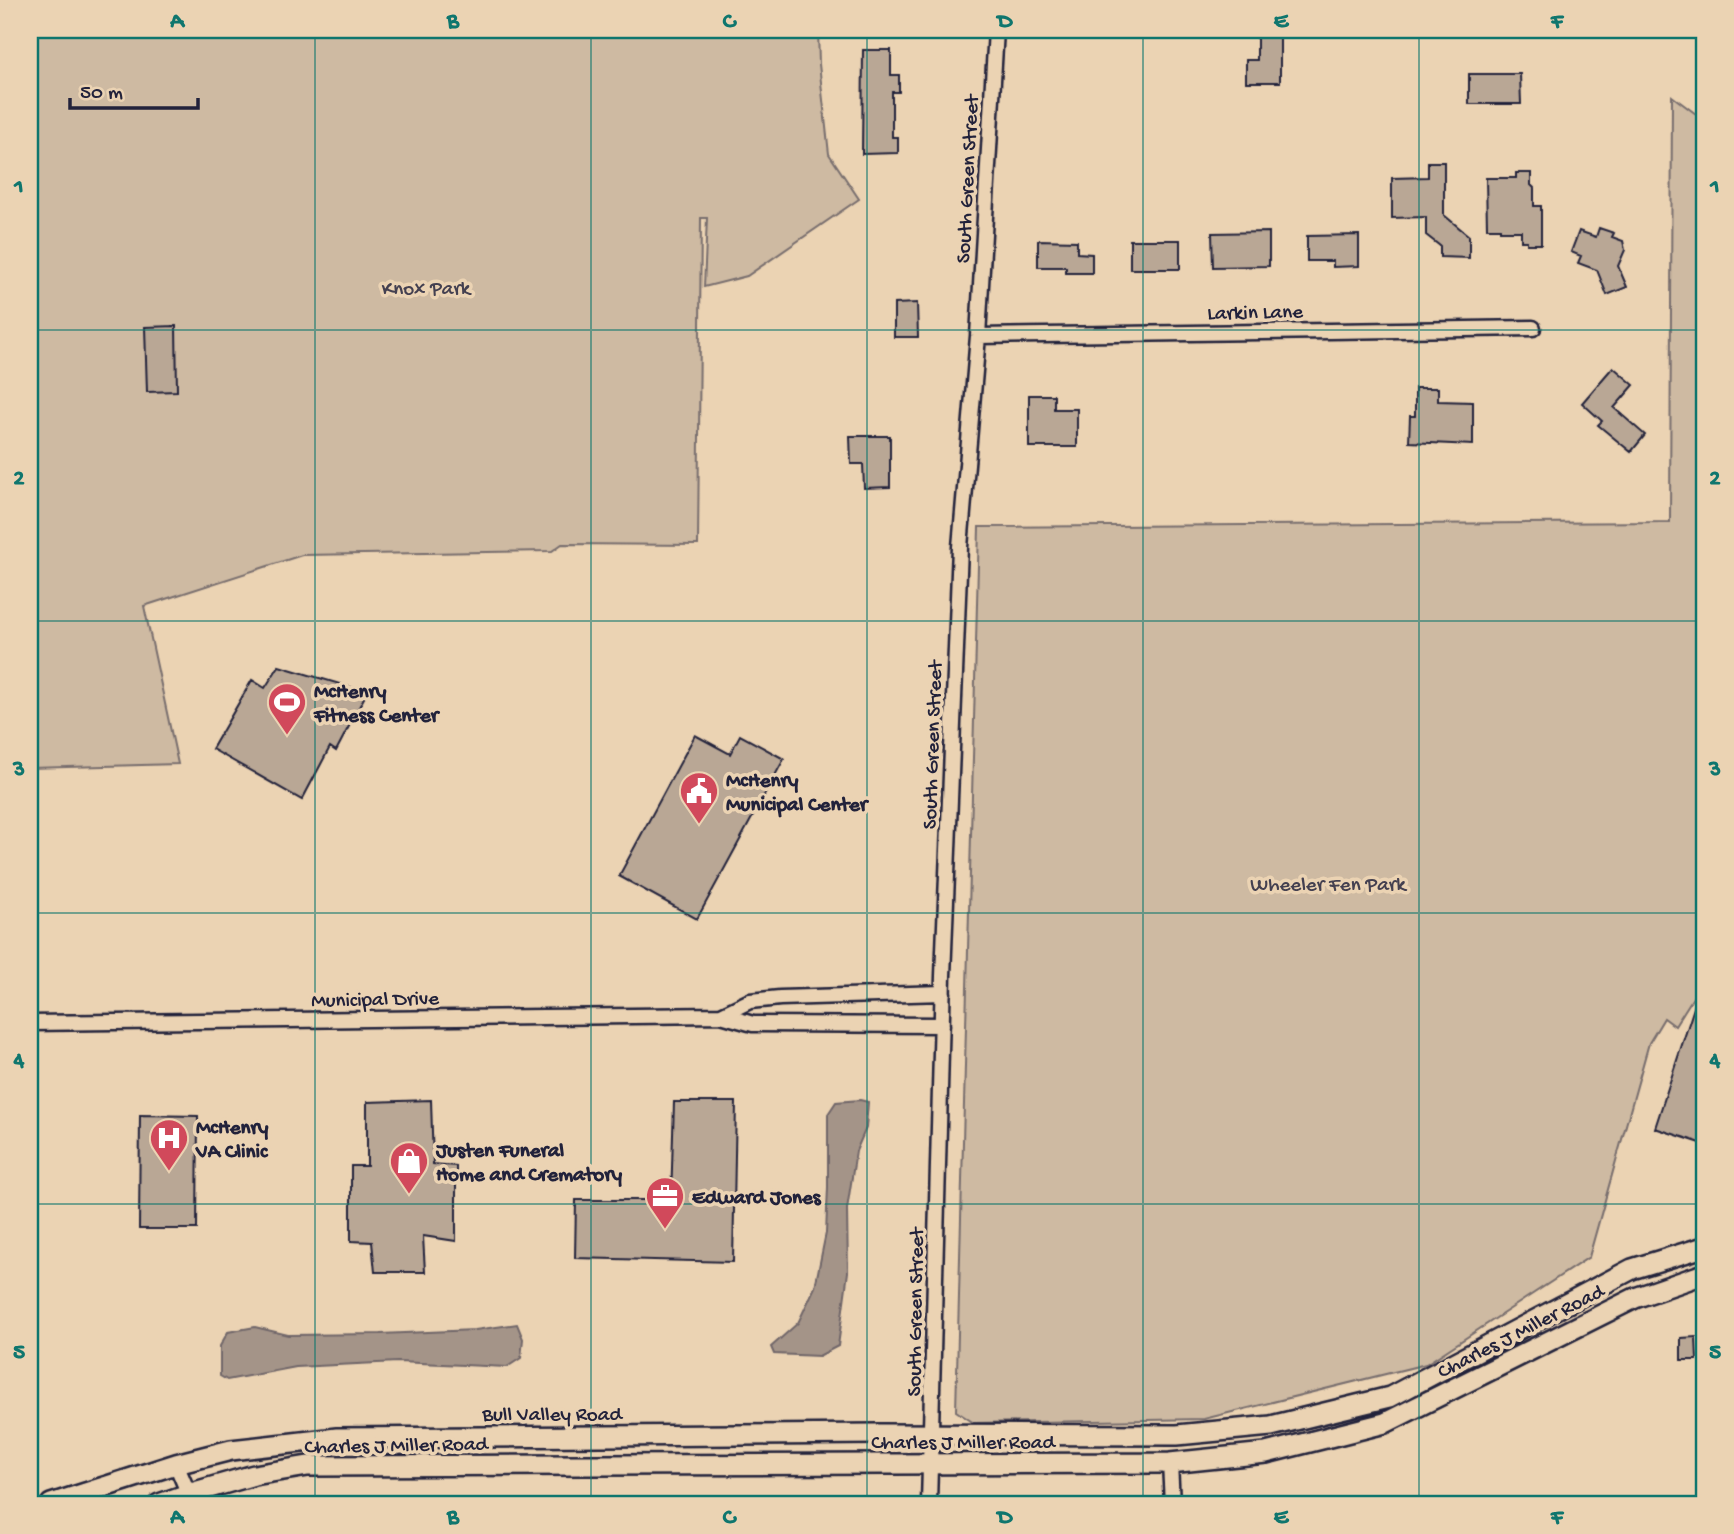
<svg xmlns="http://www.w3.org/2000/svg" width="1734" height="1534" font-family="'Gochi Hand',sans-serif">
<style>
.green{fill:#cebaa2;stroke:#786e6e;stroke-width:2}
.water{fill:#a49488;stroke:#706669;stroke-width:2}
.building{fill:#b9a795;stroke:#22223b;stroke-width:2}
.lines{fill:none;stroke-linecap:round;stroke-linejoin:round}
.street-casing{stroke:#22223b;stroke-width:19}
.secondary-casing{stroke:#22223b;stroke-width:24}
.street{stroke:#ebd3b3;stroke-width:14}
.secondary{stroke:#ebd3b3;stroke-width:19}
.grid{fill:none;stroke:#0f766e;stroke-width:2;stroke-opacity:0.55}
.labels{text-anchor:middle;stroke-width:7;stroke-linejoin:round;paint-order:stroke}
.street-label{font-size:21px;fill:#22223b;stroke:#ebd3b3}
.park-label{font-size:21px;fill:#444050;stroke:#ebd3b3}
.poi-label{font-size:21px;font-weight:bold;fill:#22223b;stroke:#ebd3b3;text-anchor:start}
.neatline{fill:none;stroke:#0f766e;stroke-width:2.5}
.grid-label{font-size:23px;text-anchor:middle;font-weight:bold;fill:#0f766e}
</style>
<rect width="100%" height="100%" fill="#ebd3b3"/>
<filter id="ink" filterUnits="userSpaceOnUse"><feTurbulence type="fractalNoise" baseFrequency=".0143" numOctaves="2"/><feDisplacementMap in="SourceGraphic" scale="14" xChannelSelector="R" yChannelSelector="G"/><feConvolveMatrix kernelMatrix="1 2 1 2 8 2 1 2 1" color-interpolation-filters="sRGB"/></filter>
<g filter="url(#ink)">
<path class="green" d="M30,30H818L819,64L829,154L859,199L747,276L704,287L707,218H701L698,545L562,544L552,551L302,555L144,606L178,764L30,768Z
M1672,96L1704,120V980L1675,1026L1664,1018L1649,1043L1589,1257L1426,1364L1204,1419L974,1423L956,1411L979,527L1670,522Z"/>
<path class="water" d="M860,1100L868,1102L866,1128L856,1151L847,1209L848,1272L838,1346L819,1356L774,1354L771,1347L798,1323L815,1287L826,1233L828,1187V1114L836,1102Z
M517,1324L523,1339L521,1358L507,1367L398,1362L296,1367L227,1380L220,1376V1346L228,1332L255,1327L288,1335L380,1334L475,1330Z"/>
<path class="building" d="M1257,32H1280V82H1246V60H1257Z
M863,50H891V75H899V92H892V137H898V153L862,154Z
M1469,74H1520L1521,104H1469Z
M1428,162H1444V215L1469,236V258L1440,257V246L1426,235V217L1392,218V178L1428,177Z
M1516,173H1531V185L1534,188V206H1541V244H1527V241H1521V231H1500V228H1487L1486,178H1516Z
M1599,228L1614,233L1612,237L1623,241L1625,250L1618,266L1627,287L1607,295L1597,270L1578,263L1581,256L1571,252L1579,231L1596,237Z
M1269,232V266L1213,267L1212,233Z
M1359,235V266L1333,267V261H1307V236Z
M1038,240L1077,241V253L1092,254V273H1066V267H1038Z
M1130,240H1180V269H1130Z
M917,303L918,337H894V304Z
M176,326L177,391L147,392L145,327Z
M1613,367L1634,385L1614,408L1645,435L1631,452L1598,425L1602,421L1582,403Z
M1415,388H1438V401L1473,402V445L1409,442L1410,416H1415Z
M1029,395H1054V409H1077V447H1029Z
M850,436H890V487L864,488L863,464H851Z
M279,666L367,692L336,751L330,747L302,800L212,749L252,680L265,688Z
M695,735L730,754L740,735L784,759L697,919L619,876Z
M1701,986H1704V1144L1655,1128Z
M431,1100L433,1164L456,1166V1241L423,1236L425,1272H375L372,1242L351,1241V1166H367V1102Z
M674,1102H736L733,1262L575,1258L576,1200H671Z
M140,1115L198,1116L197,1229H139Z
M1696,1337L1697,1360H1681V1338Z"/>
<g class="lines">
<g class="street-casing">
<path id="street" d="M978,336L1533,328
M721,1015L750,1001L780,998L943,993
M30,1023L721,1015L753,1024L942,1025
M1170,1463L1172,1504
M176,1464L193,1504
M929,1504L943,976L960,547L978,336L996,30"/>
</g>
<g class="secondary-casing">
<path id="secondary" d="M51,1504L176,1464L231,1450L337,1438L878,1434L1177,1435L1271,1426L1390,1397L1632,1269L1704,1247
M159,1504L188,1494L254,1475L308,1466L1170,1463L1266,1453L1385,1423L1635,1298L1704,1274"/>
</g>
<use href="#street" class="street"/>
<use href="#secondary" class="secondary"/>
</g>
</g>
<path class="grid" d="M315,30V1504M591,30V1504M867,30V1504M1143,30V1504M1419,30V1504M30,330H1704M30,621H1704M30,913H1704M30,1204H1704"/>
<defs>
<g id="stadium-pin" transform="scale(2.0125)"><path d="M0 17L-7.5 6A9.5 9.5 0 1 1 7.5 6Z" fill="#d1495b" stroke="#ebd3b3"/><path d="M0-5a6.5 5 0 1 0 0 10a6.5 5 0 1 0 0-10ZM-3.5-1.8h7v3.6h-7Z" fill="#fff"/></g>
<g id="civic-pin" transform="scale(2.0125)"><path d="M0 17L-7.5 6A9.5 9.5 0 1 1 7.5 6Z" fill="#d1495b" stroke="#ebd3b3"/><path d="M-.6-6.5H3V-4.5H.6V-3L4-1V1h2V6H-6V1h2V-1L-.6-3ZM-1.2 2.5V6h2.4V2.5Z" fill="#fff"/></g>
<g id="hospital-pin" transform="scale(2.0125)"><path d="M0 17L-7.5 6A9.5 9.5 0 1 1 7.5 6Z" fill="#d1495b" stroke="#ebd3b3"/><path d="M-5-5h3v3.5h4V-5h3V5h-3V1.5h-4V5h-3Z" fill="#fff"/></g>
<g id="shop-pin" transform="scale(2.0125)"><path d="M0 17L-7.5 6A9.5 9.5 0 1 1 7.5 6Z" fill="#d1495b" stroke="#ebd3b3"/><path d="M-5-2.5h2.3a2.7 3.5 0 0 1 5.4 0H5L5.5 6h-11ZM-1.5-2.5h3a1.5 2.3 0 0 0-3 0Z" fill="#fff"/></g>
<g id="office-pin" transform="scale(2.0125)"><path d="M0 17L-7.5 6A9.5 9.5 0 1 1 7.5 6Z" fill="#d1495b" stroke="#ebd3b3"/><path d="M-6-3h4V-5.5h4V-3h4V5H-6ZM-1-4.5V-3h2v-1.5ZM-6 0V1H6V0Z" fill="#fff"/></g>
</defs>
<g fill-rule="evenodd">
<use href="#stadium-pin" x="287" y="702"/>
<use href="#civic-pin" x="699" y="791"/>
<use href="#hospital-pin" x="169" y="1138"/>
<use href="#shop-pin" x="409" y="1161"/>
<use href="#office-pin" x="665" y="1196"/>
</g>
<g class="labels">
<g class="street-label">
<text transform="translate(966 179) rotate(-87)" y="7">South Green Street</text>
<text transform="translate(1255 311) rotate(-1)" y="7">Larkin Lane</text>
<text transform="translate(931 745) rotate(-88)" y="7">South Green Street</text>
<text transform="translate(375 998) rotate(-1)" y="7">Municipal Drive</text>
<text transform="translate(914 1312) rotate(-89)" y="7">South Green Street</text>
<text transform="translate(1520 1330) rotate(-27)" y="7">Charles J Miller Road</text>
<text x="552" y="1420">Bull Valley Road</text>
<text x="963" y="1448">Charles J Miller Road</text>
<text transform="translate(396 1444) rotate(-1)" y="7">Charles J Miller Road</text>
</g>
<g class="park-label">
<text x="426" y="294">Knox Park</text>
<text x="1328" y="890">Wheeler Fen Park</text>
</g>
<g class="poi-label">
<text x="314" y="697">McHenry<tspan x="314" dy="24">Fitness Center</tspan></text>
<text x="726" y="786">McHenry<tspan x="726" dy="24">Municipal Center</tspan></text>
<text x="196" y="1133">McHenry<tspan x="196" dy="24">VA Clinic</tspan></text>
<text x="436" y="1156">Justen Funeral<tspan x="436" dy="24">Home and Crematory</tspan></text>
<text x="692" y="1203">Edward Jones</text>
</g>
</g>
<rect width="1734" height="1534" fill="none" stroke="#ebd3b3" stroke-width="77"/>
<path d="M70 98v10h128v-10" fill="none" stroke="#22223b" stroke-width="3.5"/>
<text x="80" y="98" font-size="21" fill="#22223b" stroke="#ebd3b3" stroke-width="5" paint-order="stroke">50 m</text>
<rect x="38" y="38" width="1658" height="1458" class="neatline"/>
<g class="grid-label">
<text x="177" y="27">A</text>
<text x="453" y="27">B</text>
<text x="729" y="27">C</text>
<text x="1005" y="27">D</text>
<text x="1281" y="27">E</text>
<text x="1557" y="27">F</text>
<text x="19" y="192">1</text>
<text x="1715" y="192">1</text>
<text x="19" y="484">2</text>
<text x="1715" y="484">2</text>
<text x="19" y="775">3</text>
<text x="1715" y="775">3</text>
<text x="19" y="1066">4</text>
<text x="1715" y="1066">4</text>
<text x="19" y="1358">5</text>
<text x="1715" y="1358">5</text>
<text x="177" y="1523">A</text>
<text x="453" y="1523">B</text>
<text x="729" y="1523">C</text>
<text x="1005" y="1523">D</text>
<text x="1281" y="1523">E</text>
<text x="1557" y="1523">F</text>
</g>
</svg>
